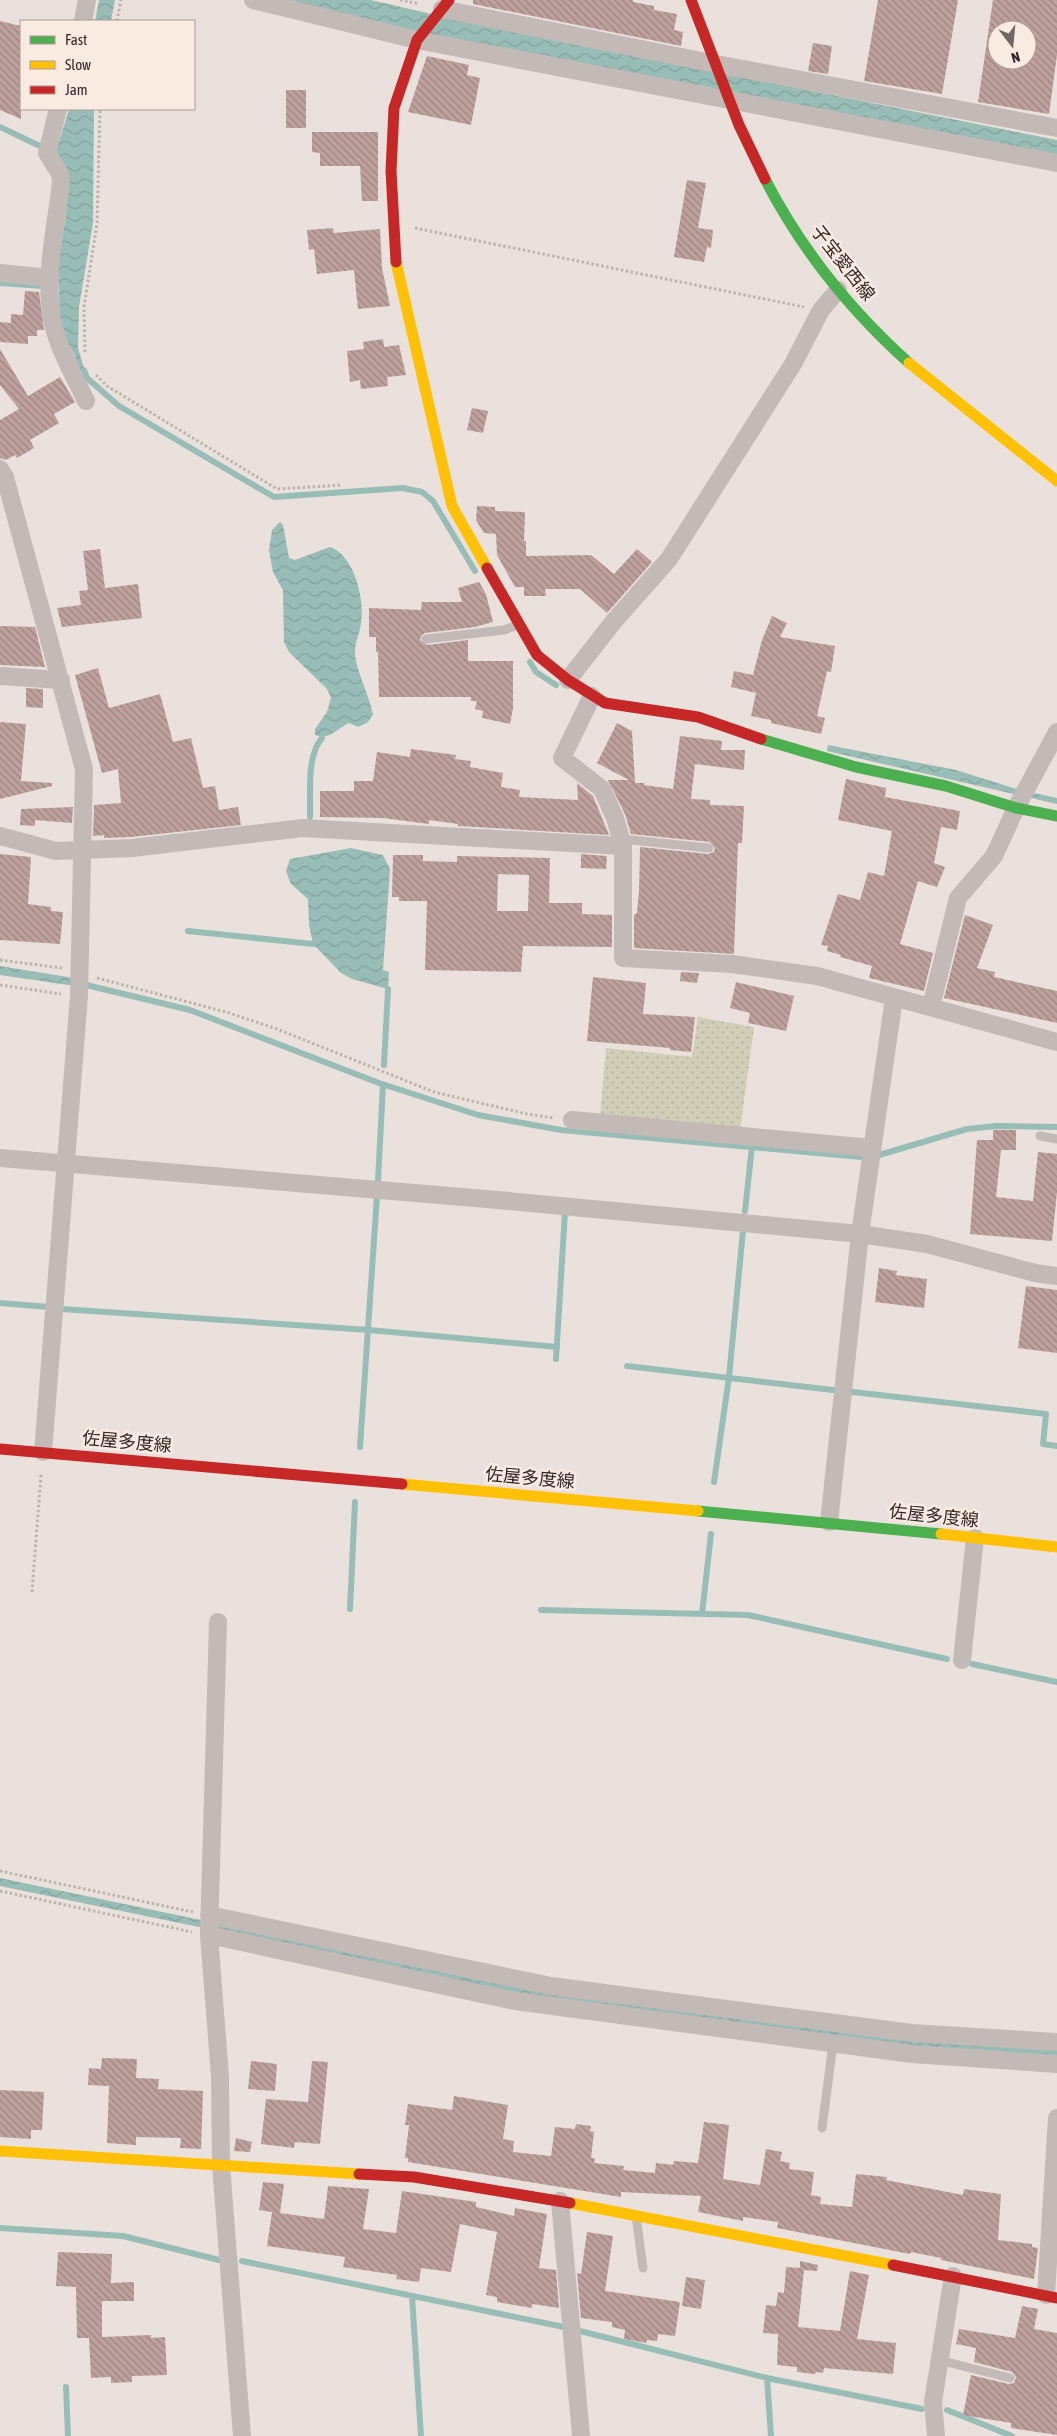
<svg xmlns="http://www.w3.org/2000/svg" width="1057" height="2436" font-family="'Asap Condensed','Noto Sans JP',sans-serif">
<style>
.grass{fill:url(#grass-dots)}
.water{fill:url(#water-waves)}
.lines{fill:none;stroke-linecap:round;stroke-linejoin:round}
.stream{stroke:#98bdb6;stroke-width:6}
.building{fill:url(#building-back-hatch);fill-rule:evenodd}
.path{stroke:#bcb2ae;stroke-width:3;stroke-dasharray:2.5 2.5;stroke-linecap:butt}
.lane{stroke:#c3b9b6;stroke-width:9}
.street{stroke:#c3b9b6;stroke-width:18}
.fast{stroke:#4caf50;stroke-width:11}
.slow{stroke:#ffc107;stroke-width:11}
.jam{stroke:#c62828;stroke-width:11}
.labels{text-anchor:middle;stroke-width:5;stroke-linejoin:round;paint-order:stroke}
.street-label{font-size:18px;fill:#332625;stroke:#f9eae2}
</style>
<defs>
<pattern id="grass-dots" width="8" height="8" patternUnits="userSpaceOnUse" patternTransform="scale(1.25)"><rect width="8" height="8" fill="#d0ceb6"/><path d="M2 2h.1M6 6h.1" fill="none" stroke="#b3b19c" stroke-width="1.8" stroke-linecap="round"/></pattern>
<pattern id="water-waves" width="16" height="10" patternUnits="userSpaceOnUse" patternTransform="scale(1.25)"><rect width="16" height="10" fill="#98bdb6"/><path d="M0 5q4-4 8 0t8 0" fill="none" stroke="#83a29c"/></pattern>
<pattern id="building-back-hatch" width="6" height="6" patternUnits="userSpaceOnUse" patternTransform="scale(1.25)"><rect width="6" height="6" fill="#bea19e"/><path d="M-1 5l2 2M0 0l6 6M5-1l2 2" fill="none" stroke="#9b8381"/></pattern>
</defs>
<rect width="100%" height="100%" fill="#ebe1dc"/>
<path class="grass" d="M698,1017L754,1027L740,1130L600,1117L606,1048L692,1057Z"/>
<path class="water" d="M99,0H115L111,21H95Z
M283,0H371L440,16L1057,140V156L425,35Z
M69,109H94L93,223L79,307L78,348L87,378L83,379L74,354L60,329L58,266L66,214L56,152Z
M280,522L283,525L289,558L295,560L330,547C354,555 365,599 361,623C360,632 355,642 355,652C355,669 370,696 373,715L367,723L358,727L349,723C336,729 331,740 315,735V729L327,712L331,698L327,689L289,652L284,642L283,590L273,572L269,550L272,530Z
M828,745L956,770L1020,790L1057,798V804L827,751Z
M351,848L383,855L390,869L383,970L389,972L388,989L352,979L341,973L313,944L309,925L308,899L291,884L286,871L290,859Z
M0,966L74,978L89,982L88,985L75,986L0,975Z
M0,1878L560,1995L1057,2049V2056L908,2048L554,2000L0,1886Z"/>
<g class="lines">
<path class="stream" d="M0,127L46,149
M0,283L42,286
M84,370L87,378L119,406L274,497L403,488L422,492L433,501L475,571
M530,662L536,672L556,685
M310,817C311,792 306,757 322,738
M188,931L313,944
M82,984L190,1010L379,1083L478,1115L561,1130L861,1157
M384,1065L388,989
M879,1155L967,1129L996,1126L1057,1127
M378,1181L383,1085
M745,1211L752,1146
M0,1303L49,1307
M62,1309L369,1330L557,1347
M556,1359L565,1212
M627,1366L833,1390
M853,1392L1046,1414L1043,1444L1057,1446
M360,1447L377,1196
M714,1482L729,1377L743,1231
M350,1609L355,1502
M541,1610L748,1615L947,1659
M702,1614L711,1534
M972,1664L1057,1682
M0,2228L123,2236L219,2260
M242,2261L564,2327L767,2378L922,2409
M412,2296L421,2436
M767,2378L771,2436
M66,2387L68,2436
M947,2410L1012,2436"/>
</g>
<path class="building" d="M473,0H633V2L654,6V10L677,14L674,30L683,32L681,46L473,4Z
M878,0H958L942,94L864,81Z
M993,0H1057V55L1049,114L978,102ZM997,30H1027V60H997Z
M0,21L21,26V119L0,110Z
M813,43L832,46L828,74L808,71Z
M427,56L469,65L467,75L480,78L471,125L408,112Z
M286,90H306V128H286Z
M312,132H378V201H362L360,166H320V153L312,152Z
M687,180L706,183L698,228L713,230L711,248L707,247L704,262L674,257Z
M333,228L334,233L380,229L382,268L390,306L358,309L354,270L317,274L314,249L309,250L307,230Z
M25,291L39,292L44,330H37V336H28V344L0,342V322L11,323V314L23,315Z
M383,339L384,347L399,345L406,375L387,377L388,386L361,389L360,380L350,382L347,351L364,349L363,342Z
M0,349L28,396L60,377L75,402L54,414L59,423L30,440L34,448L17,458L15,455L6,460L0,458V420L19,409L0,385Z
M472,408L488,411L483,433L467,430Z
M477,506L495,507V511L525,512L524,541H526V556L591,555L614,574L637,549L652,562L607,613L580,589H545L546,596H524V587H515L497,555L496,534L484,533L476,520Z
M100,549L105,588L138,584L142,618L62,627L57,608L81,605L79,591L88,590L83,551Z
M479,582L486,594L493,622L475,627L425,633L421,636L420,640L427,645L468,640V661H513V708L510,724L482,718L483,711L475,709L477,701H471V697H379L378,652H376V637H369V608L421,610L422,602H462L458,588Z
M772,616L787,623L780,637L835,646L831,672L827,671L817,716L825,718L821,734L771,723V720L751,716L756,693L731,687L734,671L753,675L762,640Z
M0,626L35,627L45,667L0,665Z
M98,668L109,708L160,694L173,742L191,738L203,788L215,786L219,810L238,807L241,825L131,837L104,838V835L93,836L94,805L121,803L118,769L102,773L75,675Z
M26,688L43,689V708L26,707Z
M0,722L26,724L21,781L52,783V786L0,799Z
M617,723L632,731L635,783H644V785L673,789L680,736L722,741L721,750H745L744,770L695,764L691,799L710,800V805L744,806L742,843H738L734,954L634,948V915L637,913L639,891L640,847L708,854L714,852L715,848L710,842L631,834L625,814L608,780H629L597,763Z
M411,749L456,755L455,759L471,761L470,767L503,773L501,787L520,790L519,797L578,800L577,783L593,796L609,835L458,826V824L429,820V824L383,818L320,817V791H354V781H373L377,752L410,757Z
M846,779L886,788L885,797L960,811L957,830L941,827L934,863L945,867L937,887L918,881L900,944L933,953L924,991L869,978L872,966L840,957L841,955L827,951L828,946L821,945L838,894L860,900L868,872L884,876L892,831L838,820Z
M73,807L72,823L35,820V826L20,825L21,809Z
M0,854L31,857L28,904L51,907V911L63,912L60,944L0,940Z
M581,854L607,856L606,869L581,868Z
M393,855H423V861L457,862V856L550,858L549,903H582V914L612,915V947L523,946L521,972L425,970L427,901H399V897H392ZM498,874L529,875L528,911H497Z
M965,915L993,925L977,968L995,972L994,977L1057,991V1023L944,998Z
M681,972L699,973L697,983L680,981Z
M593,977L646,983L643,1014L695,1017L691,1052L670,1050V1048L587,1041Z
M736,982L794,996L786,1031L748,1023L750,1013L730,1008Z
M993,1130H1016V1150H1001L996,1197L1033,1201L1038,1152L1057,1154V1192L1052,1241L970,1234L977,1140H993Z
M879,1268L897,1271L896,1275L927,1279L924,1308L875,1302Z
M1026,1286L1057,1290V1353L1018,1348Z
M102,2058L137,2059L136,2078L159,2079L158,2089L203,2091L201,2149L180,2148L181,2138L136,2137V2145L107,2143L109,2086L88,2085L89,2068L101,2069Z
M251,2061L277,2064L275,2091L248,2089Z
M312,2061L328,2062L320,2144L295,2142L294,2148L261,2144L266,2099L308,2102Z
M0,2090L44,2092L42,2130H31V2139L0,2137Z
M454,2096L508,2105L503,2139L514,2141L513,2152L551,2156L555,2127L575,2129L576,2124L591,2126L590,2131L594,2132L591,2158H595L594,2163L624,2166L623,2170L655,2173L656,2163L673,2165L674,2161L698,2163L704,2122L729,2125L723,2179L760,2185L766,2149L782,2152L780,2161L790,2163L789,2169L814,2172L811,2195L821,2197L820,2204L852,2207L856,2174L887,2177L886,2180L963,2195L964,2189L1001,2194L998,2240L1032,2244V2247L1038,2248L1034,2279L941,2260V2258L911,2252L910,2254L777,2228L778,2222L743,2217V2221L698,2212L701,2196L621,2192V2197L408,2162V2158H405L409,2125H405L408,2104L452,2110Z
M236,2138L252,2142L250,2152L234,2151Z
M263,2182L284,2184L280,2213L324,2219L328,2186L369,2189L363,2229L396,2233L402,2191L476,2202V2207L514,2216L515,2208L547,2214L539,2268L556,2270L559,2308L532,2304V2308L497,2302V2297L486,2295L497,2232L460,2224L451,2272L421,2268L419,2282L396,2279L397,2275L343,2267L345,2257L267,2246L272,2212L259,2210Z
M587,2232L613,2236L605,2291L680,2302L675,2336L658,2334L657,2341L647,2340L646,2343L624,2339L625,2330L612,2327V2322L581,2318L577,2273L581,2274Z
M58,2252L112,2254L111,2283L134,2282V2301H102V2337L151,2335V2338L165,2337L167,2375L132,2376V2382L111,2383V2377L91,2378L89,2338H77L76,2287L56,2286Z
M800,2261L818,2265L817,2271L804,2270L798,2327L840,2331L850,2271L869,2275L857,2339L896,2343L893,2374L824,2368L823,2373L816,2372L815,2374L797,2372V2367L777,2365L778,2334L763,2333L766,2305L776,2306L778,2292L784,2293L786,2267L800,2268Z
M686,2277L705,2280L701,2309L682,2306Z
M1022,2306L1038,2309L1034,2329L1057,2333V2435L1011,2428V2423L963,2415L971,2375L1009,2384L1014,2383L1016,2377L1012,2372L974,2362L976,2348L956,2344L959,2329L1015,2338Z"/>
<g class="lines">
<path class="path" d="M400,0L419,4
M117,21L121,0
M415,228L804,307
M85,352L84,307L97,224L100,109
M96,375L107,386L277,489L342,485
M0,960L62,968
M97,978L226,1012L277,1029L434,1092L527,1114L554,1118
M0,985L61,994
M32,1592L41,1475
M0,1871L193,1912
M0,1891L192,1932"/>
<path class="lane" d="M426,639L504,630L518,625
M621,839L709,848
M1040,1136L1057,1139
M822,2128L833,2044
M636,2216L643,2268
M939,2360L1010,2378"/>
<path class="street" d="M253,0L417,40L1057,163
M442,9L716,64L1057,128
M83,21L87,0
M58,109L47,153L60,174L61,182C56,228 43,278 53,324C59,350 75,377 86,401
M0,273L50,278
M0,469L5,477L84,769L79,996L43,1452
M0,676L61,680
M568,680L614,621L669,559L793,364L821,310L838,290
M592,696L562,758L602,789L615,818L623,846V958L732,964L817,976L1057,1042
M0,836L56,851L132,848L303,828L623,846
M931,1007L958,898L994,856L1016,808L1057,732
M572,1120L872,1148
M0,1158L498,1200L860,1234L927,1244L1035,1273L1057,1276
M829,1522L860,1234L894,998
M218,1622L209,1935L220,2076L221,2165L242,2436
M962,1660L975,1538
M209,1915L551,1986L912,2033L1057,2042
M209,1935L515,2001L912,2054L1057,2064
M560,2201L581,2436
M1046,2295L1057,2118
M936,2436L933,2402L953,2276"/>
<path class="fast" d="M765,179C801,249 851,311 909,363
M761,739L856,767L946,786L1016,808L1057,816
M698,1511L941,1534"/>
<path class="slow" d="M396,262L452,506L487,568
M909,363L1057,481
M402,1484L698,1511
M941,1534L1057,1547
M0,2151L359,2174
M570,2203L893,2265"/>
<path class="jam" d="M691,0L739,125L765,179
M396,262L391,171L394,108L417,40L449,0
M487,568L537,655L568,680L605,703L698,717L761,739
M0,1449L402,1484
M359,2174L414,2177L570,2203
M893,2265L1057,2298"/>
</g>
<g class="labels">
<g class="street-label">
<text transform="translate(843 263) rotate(52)" y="6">子宝愛西線</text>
<text transform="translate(127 1442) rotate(5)" y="6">佐屋多度線</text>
<text transform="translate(530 1478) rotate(5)" y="6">佐屋多度線</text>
<text transform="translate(934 1516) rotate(6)" y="6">佐屋多度線</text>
</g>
</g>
<rect x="20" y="20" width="175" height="90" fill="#f9eae2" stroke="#aa9c96"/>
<rect x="30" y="36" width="25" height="8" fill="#4caf50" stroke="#aa9c96"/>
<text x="65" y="45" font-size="15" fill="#332625">Fast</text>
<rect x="30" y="61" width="25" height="8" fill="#ffc107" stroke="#aa9c96"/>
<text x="65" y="70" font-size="15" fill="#332625">Slow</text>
<rect x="30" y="86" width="25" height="8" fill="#c62828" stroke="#aa9c96"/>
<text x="65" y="95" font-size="15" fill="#332625">Jam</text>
<g transform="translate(1012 45) rotate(164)"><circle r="24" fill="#f9eae2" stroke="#aa9c96"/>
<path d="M0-4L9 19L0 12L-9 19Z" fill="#736765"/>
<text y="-8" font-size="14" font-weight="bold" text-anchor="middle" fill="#332625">N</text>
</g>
</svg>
